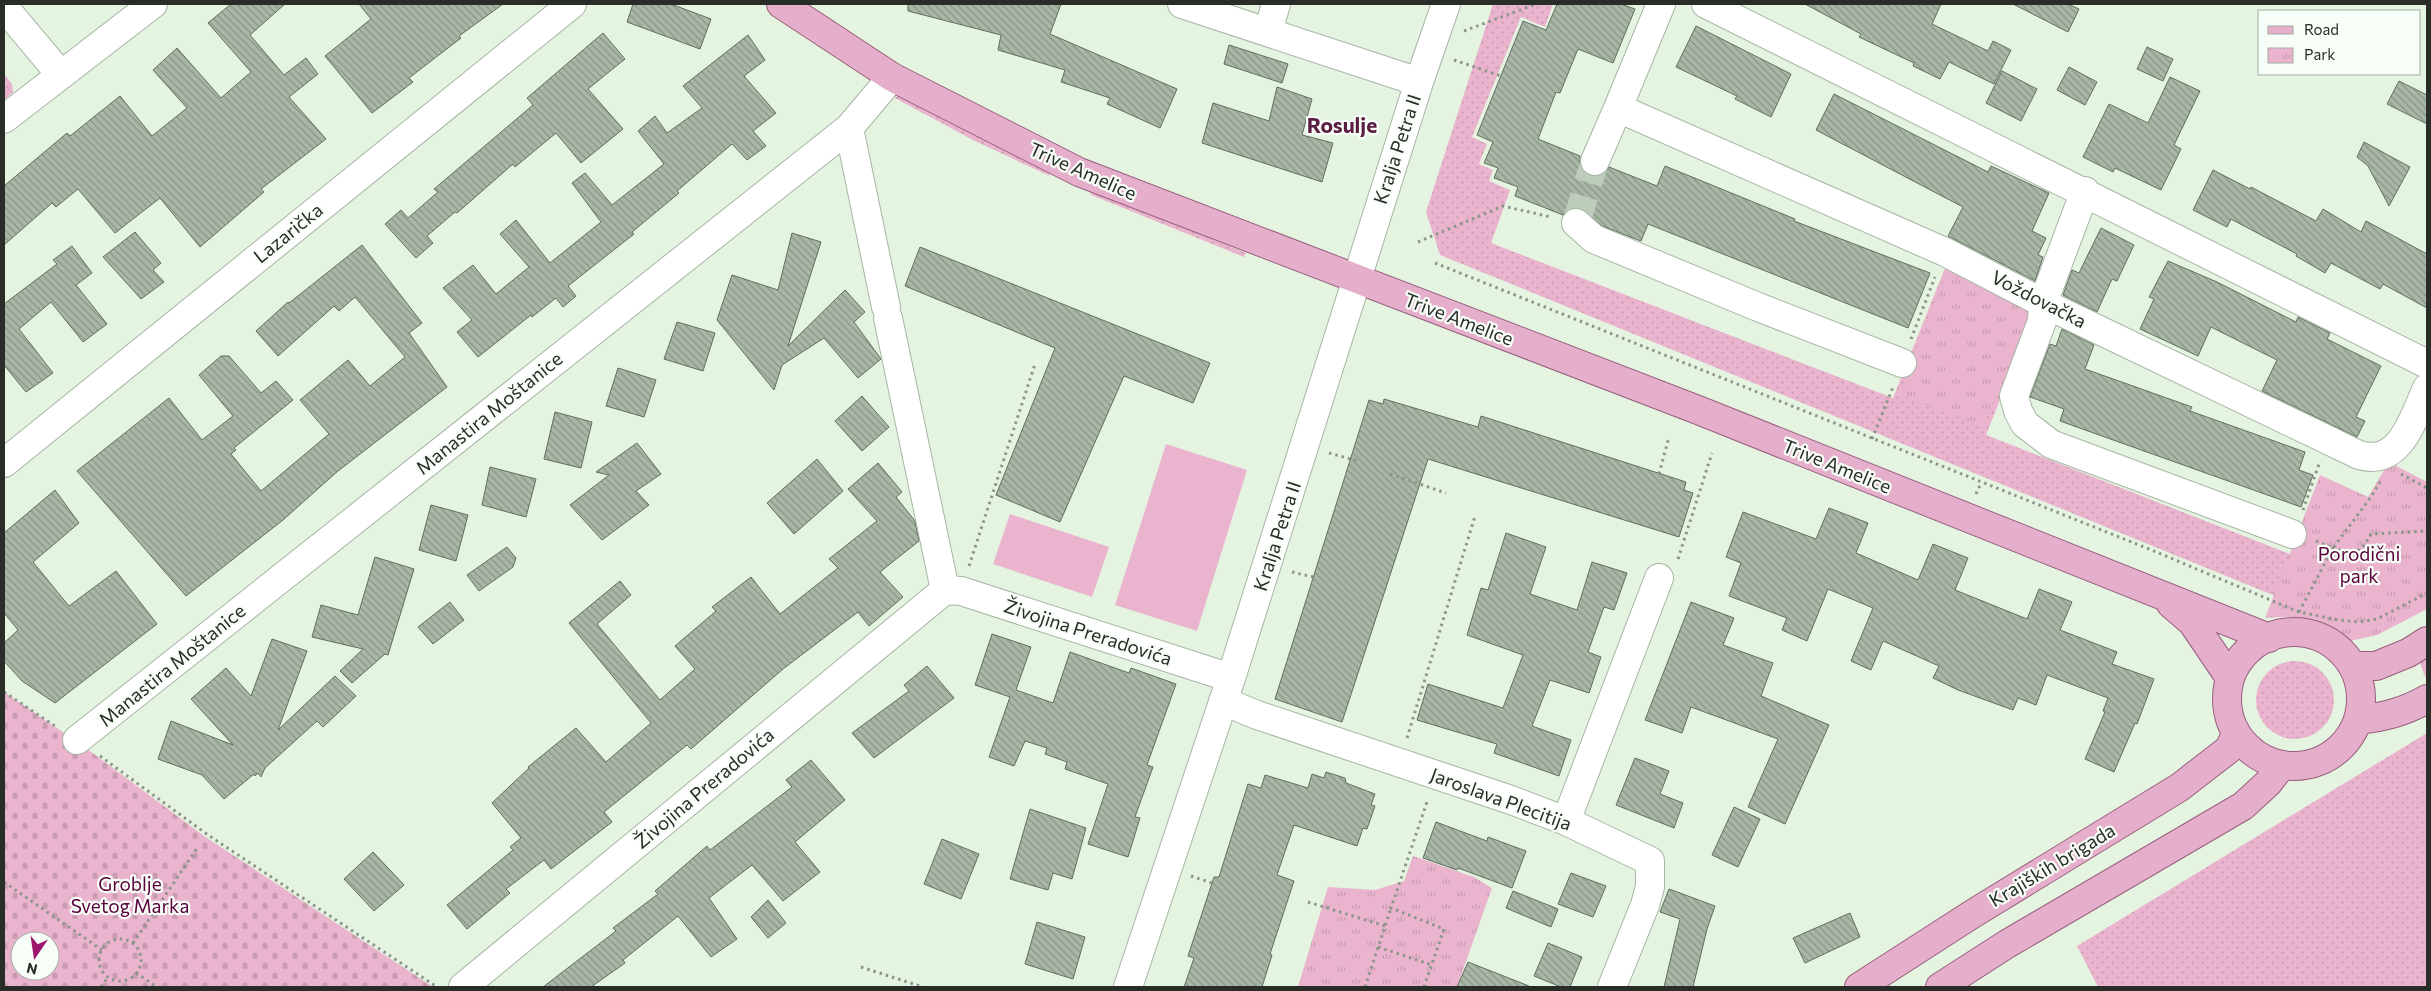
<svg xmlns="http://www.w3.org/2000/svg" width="2431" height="991" font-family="Commissioner,sans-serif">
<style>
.grass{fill:url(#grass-dots)}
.cemetery{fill:url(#cemetery-stones);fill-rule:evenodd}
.park{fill:url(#park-tufts)}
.pitch{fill:#eab4ce}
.building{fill:url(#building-back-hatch);stroke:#606e5e}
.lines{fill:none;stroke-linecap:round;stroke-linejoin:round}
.minor-tunnel{stroke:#beccbc;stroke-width:28;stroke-dasharray:28 14;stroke-linecap:butt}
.minor-casing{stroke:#a6b6a4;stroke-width:30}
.major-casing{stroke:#985f7c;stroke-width:30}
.path{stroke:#8b9689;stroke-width:3;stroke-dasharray:2.5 4;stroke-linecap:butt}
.minor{stroke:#fff;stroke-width:28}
.major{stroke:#e5afcc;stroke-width:28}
.labels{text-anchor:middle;stroke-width:4.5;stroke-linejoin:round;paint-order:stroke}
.street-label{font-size:19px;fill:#282e27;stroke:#f7fef7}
.park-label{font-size:19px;fill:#5a013c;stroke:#f7fef7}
.quarter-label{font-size:21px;font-weight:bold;fill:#5b1e42;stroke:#f7fef7}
</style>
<defs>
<pattern id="grass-dots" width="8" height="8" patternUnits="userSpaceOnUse" patternTransform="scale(1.25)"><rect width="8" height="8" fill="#eab4ce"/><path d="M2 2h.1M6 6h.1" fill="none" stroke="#c99bb1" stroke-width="1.8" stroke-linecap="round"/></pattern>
<pattern id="cemetery-stones" width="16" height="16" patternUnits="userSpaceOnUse" patternTransform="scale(1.25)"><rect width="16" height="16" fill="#eab4ce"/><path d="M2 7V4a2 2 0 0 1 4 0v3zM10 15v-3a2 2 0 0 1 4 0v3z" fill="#c99bb1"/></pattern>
<pattern id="park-tufts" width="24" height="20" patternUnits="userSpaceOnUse" patternTransform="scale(1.25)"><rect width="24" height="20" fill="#eab4ce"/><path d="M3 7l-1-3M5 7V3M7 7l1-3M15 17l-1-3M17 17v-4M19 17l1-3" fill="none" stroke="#c99bb1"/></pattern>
<pattern id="building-back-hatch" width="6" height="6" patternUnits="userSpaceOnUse" patternTransform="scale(1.25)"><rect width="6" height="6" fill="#a8b7a6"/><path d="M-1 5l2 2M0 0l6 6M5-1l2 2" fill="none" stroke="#899587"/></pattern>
</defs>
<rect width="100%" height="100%" fill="#e4f4e1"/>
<path class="grass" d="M1493,4H1553L1545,27L1521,17L1472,137L1487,144L1479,164L1493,170L1489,181L1510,190L1491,243L1893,398L1945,268L2037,307L1986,435L2290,554L2297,605L1440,255L1426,212Z
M4,74L12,84L13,92L4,100Z
M893,97H902L1049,171L1050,176L975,141Z
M1099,192L1246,253L1244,257L1089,194Z
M2427,656V679H2426L2419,661Z
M2256 700a39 39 0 1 1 78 0a39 39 0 1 1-78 0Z
M2427,733V987H2098L2077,946Z"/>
<path class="cemetery" d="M4,692L82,745L204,836L433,987H4ZM20,941H50V971H20Z"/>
<path class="park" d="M1947,273L2031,309L1983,427L1899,394Z
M2389,462L2427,482V609L2377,635L2350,641C2325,620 2297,615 2265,618L2320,475L2368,497Z
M1413,856L1474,877L1492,888L1457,987H1298L1328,887L1375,890L1404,881Z"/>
<path class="pitch" d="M1166,444L1247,470L1197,631L1115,605Z
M1010,514L1109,547L1092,597L993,564Z"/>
<path class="building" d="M231,4H285L250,35L284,75L306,58L318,74L289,97L326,139L261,189L264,192L200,247L160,198L115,233L78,189L56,207L52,203L4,245V186L67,133L70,136L120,96L152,136L187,108L153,70L177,48L221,98L251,72L208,23Z
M359,4H503L459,36L461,38L409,78L413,82L372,113L325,56L371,19Z
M633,4H671L711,19L700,49L627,22Z
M908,4H1061L1050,34L1177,89L1160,128L1107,104L1110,98L1061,82L1065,70L998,50L1001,35L908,11Z
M1557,4H1621L1635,9L1613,63L1578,49L1560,93L1556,92L1538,139L1580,156V163L1582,170L1589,175L1596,177L1604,174L1609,167L1657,186L1665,166L1795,219L1794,221L1930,273L1908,328L1648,224L1641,241L1602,226L1580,208H1571L1563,215L1515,196L1518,187L1494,178L1498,168L1484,163L1493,142L1477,135L1523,21L1546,30Z
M1805,4H1941L1932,24L1988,51L1993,41L2011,50L1994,84L1949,62L1940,79L1913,66L1914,63L1859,37L1861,34Z
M2013,4H2068L2079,9L2068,32Z
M1696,26L1791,74L1771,117L1735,99L1737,96L1676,67Z
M603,33L625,59L588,89L623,129L581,163L556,133L515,167L513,164L457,213L455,212L427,236L433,243L416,258L385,224L401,210L408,218L438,192L434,189L533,105L527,98Z
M748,35L765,60L744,76L776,113L753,131L766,146L747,160L732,144L677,191L679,193L632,232L634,234L568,286L576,296L563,307L556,298L532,317L531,315L478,357L457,332L472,320L443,288L473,265L496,294L529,267L500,234L516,220L550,263L601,222L572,183L585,173L612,205L664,164L638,131L655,116L667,133L702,108L683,86Z
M1229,45L1288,64L1282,83L1224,64Z
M2147,47L2173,59L2163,81L2137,69Z
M2069,67L2097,82L2085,105L2057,90Z
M2002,71L2037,89L2021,121L1986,103Z
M2170,77L2200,91L2174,145L2181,149L2161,190L2115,168L2113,172L2083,157L2109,104L2148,123Z
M2399,81L2427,95V124L2387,104Z
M1277,87L1312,99L1302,135L1333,143L1322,182L1202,143L1213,103L1269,121Z
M1834,94L1988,172L1991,166L2049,193L2032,231L2046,238L2038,255L2043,257L2035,281L1948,236L1963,207L1816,130Z
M2364,142L2410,167L2389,206L2368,166L2357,157Z
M2213,170L2250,189L2251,187L2316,221L2323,209L2361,232L2366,221L2427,254V308L2383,284L2380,289L2331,263L2325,273L2296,256L2297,254L2231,219L2227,227L2193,210Z
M2101,228L2134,245L2117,281L2112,279L2097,312L2063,295L2072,270L2079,273Z
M135,232L161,263L153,270L164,282L141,299L103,257Z
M792,233L821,242L788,346L845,290L865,312L854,322L881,359L858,378L824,338L782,365L774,390L717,320L732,275L778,290Z
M362,245L422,323L409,333L447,387L338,471L283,520L186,596L77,471L169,398L202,440L233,416L199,375L221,356H229L261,393L276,381L293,400L234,448L236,450L231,454L261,491L329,434L300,400L348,360L370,386L405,357L355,297L339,311L334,306L278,356L256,331L288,302L289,303Z
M72,246L92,273L76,285L107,324L83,342L51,302L19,329L53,373L26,392L4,365V304L57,264L53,260Z
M920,247L1210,363L1193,403L1124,376L1060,522L996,495L1055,348L905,286Z
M2168,261L2217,282L2296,322L2298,317L2330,333L2327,339L2381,366L2356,417L2365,421L2357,437L2262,391L2277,360L2211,327L2198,356L2140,329L2154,299L2149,297Z
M677,322L715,333L703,371L664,359Z
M2062,329L2094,345L2085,369L2192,407L2190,411L2305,452L2299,470L2313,475L2301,507L2060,421L2064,409L2030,397L2050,344L2056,346Z
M618,368L656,380L644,417L606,406Z
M862,396L889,427L862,451L835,421Z
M1384,399L1478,427L1481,416L1686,482L1684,490L1693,493L1679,537L1428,459L1342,722L1275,699L1369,400L1383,404Z
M555,412L592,422L581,468L544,459Z
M637,443L661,474L636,491L649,505L602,540L570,505L609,475L596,472Z
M817,459L843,491L794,534L767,503Z
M878,463L902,492L896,497L915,521L919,541L880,572L903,597L869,626L858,612L783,669L691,749L687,745L604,812L612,822L551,869L544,860L506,889L510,893L467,929L447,905L513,850L510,847L521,838L492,803L529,768L528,767L576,728L606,762L651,723L569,623L620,581L631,595L597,624L660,700L695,669L675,646L716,611L712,607L751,577L780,614L838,568L829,559L877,521L848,489Z
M490,467L536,479L526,517L482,505Z
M55,490L79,523L33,562L69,606L116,571L157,624L55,703L22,681L4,661V643L18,630L4,613V533Z
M431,505L468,515L456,561L419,550Z
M1829,508L1868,523L1856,553L1918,580L1933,544L1968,558L1955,590L2027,619L2039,589L2072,602L2060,630L2117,652L2112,664L2154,679L2137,724L2135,723L2114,772L2085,759L2105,712L2103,711L2108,698L2047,675L2036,705L2018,698L2013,710L1958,690L1933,678L1939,666L1883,641L1871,670L1851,661L1873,608L1828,589L1807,641L1782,630L1787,618L1729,596L1741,563L1726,557L1743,512L1816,539Z
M1506,533L1546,547L1530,594L1577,610L1592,562L1627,573L1614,610L1604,607L1588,652L1601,657L1589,693L1550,680L1532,726L1571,740L1559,776L1494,753L1497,744L1417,720L1428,684L1503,708L1523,655L1467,635L1481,588L1488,590Z
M507,547L516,558L513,567L479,591L467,575Z
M375,557L414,569L388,655L385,654L352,683L340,671L363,649L312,637L321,605L358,615Z
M450,602L464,620L433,644L418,627Z
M1691,602L1734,618L1723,645L1773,663L1761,696L1829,725L1785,824L1748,807L1778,739L1691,707L1682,733L1645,720Z
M992,634L1031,647L1016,690L1053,703L1070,652L1129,673L1131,668L1176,684L1147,765L1153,767L1135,817L1140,818L1128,857L1088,844L1108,784L1065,769L1067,762L1045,754L1047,748L1025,741L1014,766L989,757L1010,697L975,685Z
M272,639L307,651L278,730L335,676L356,696L323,727L317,721L265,768L261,777L258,773L255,776L254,774L224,799L202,775L158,759L171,721L233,745L191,699L226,668L251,696Z
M927,666L954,698L874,758L852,733L909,691L904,685Z
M1635,758L1669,771L1660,794L1683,803L1674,828L1616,805Z
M811,760L845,800L795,842L820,872L783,901L752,865L709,898L737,939L711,957L678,916L623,960L625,963L591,987H543L616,931L613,928L658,894L655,891L707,846L710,850L792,787L786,780Z
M1326,772L1345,778L1346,783L1375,794L1371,805L1375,806L1367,829L1363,828L1357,846L1294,825L1277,875L1294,881L1270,954L1272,955L1262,987H1184L1194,958L1188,956L1214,877H1219L1248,784L1261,788L1265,775L1308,788L1312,774L1324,778Z
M1734,807L1760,819L1738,867L1712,855Z
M1030,809L1086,828L1072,879L1053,873L1048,890L1010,879Z
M1436,822L1487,841L1488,837L1526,851L1512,888L1458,868L1457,870L1423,858Z
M942,839L979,854L961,899L924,884Z
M373,852L404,885L374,911L344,879Z
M1571,873L1606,886L1593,917L1558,904Z
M1669,889L1715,906L1707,929L1693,987H1664L1680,919L1660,912Z
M1513,891L1558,909L1551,927L1506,908Z
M768,900L786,923L768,938L751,917Z
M1850,913L1860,937L1805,963L1793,938Z
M1037,922L1085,937L1073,979L1025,964Z
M1548,943L1582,957L1570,987H1561L1534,976Z
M1468,962L1529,986V987H1457Z"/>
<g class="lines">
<path class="minor-tunnel" d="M1576,223L1595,161"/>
<g class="minor-casing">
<path id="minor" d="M1182,4L1419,82
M1661,4L1618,108L1945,252L2043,303L2359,455C2401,467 2413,418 2427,388
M1706,4L2427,364
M4,7L61,75
M1268,32L1276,4
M4,119L153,4
M849,128L886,307
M1595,161L1618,108
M2085,191L2043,303L2042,321L2014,396L2018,411L2025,424L2051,444L2292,534
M1576,223L1594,239L1758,307L1902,363
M888,318L945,590
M4,463L572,4
M1223,701L1257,715L1511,800L1566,821L1650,861V887L1645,905L1612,987
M77,740L849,128L892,77
M1566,821L1659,578
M463,987L945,590L961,591L1231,678
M1128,987L1231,678L1419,82L1446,4"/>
</g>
<g class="major-casing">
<path id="major" d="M781,4L892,77L1079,172L1698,410L2269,638
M2171,604L2192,622L2230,678
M2227 699a67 67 0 1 1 134 0a67 67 0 1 1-134 0Z
M2353,666H2376L2408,653L2427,641
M2358,720C2384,717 2404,712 2427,699
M1859,987L1974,913L2180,787L2229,749L2236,734
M1940,987L2007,944L2243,806L2268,783L2282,765"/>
</g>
<path class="path" d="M1464,31L1536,4
M1454,60L1501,76
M1418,242L1503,206L1551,217
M1435,263L2149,549L2299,612L2339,620L2359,622L2377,619L2427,593
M1911,339L1935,277
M1872,439L1893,387
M1329,453L1358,461
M1390,474L1446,493
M1659,474L1669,437
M2401,474L2427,488
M1976,494L1981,483
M2303,510L2319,464
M2316,541L2333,548L2371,497L2380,482
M1678,559L1712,453
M969,566L1035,364
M1292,572L1313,577
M2299,612L2333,548C2353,555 2361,554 2371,534L2427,531
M4,692L55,726
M1407,738L1475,516
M100,756L208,835L437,987
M1191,876L1212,883
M4,882L102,950
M1308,902L1385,926
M99 960a21 21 0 1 1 42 0a21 21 0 1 1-42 0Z
M133,943L198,847
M1378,947L1432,965
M861,967L923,987
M136,973L157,987
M101,987L108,977
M1365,987L1391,908
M1424,987L1444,929L1391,908L1428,799"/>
<use href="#minor" class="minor"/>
<use href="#major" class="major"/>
</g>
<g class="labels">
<g class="street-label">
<text transform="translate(1397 149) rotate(-72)" y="7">Kralja Petra II</text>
<text transform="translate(1083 171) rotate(24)" y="7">Trive Amelice</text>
<text transform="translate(288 233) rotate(-39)" y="7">Lazarička</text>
<text transform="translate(2039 299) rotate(27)" y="7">Voždovačka</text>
<text transform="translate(1459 319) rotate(21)" y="7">Trive Amelice</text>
<text transform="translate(489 413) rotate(-39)" y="7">Manastira Moštanice</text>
<text transform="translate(1837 466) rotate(22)" y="7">Trive Amelice</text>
<text transform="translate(1277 536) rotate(-72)" y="7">Kralja Petra II</text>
<text transform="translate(1088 632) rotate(18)" y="7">Živojina Preradovića</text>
<text transform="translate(172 665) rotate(-39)" y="7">Manastira Moštanice</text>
<text transform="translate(704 788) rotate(-40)" y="7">Živojina Preradovića</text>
<text transform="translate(1501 799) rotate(20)" y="7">Jaroslava Plecitija</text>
<text transform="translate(2052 865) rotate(-31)" y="7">Krajiških brigada</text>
</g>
<g class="park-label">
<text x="2359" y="561">Porodični<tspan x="2359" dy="22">park</tspan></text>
<text x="130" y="891">Groblje<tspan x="130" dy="22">Svetog Marka</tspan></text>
</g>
<g class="quarter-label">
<text x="1342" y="133">Rosulje</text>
</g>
</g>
<rect width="2431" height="991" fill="none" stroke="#282e27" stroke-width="10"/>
<rect x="2258" y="10" width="162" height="65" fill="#f7fef7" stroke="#a4aba4"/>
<rect x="2268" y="26" width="25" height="8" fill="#e5afcc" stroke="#a4aba4"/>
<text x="2304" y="35" font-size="15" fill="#282e27">Road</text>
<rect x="2268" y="48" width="25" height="15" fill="url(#park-tufts)" stroke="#a4aba4"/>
<text x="2304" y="60" font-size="15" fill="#282e27">Park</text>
<g transform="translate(35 956) rotate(193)"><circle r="24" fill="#f7fef7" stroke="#a4aba4"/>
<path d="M0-4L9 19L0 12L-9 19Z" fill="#9a176b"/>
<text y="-8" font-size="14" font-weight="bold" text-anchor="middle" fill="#282e27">N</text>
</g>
</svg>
